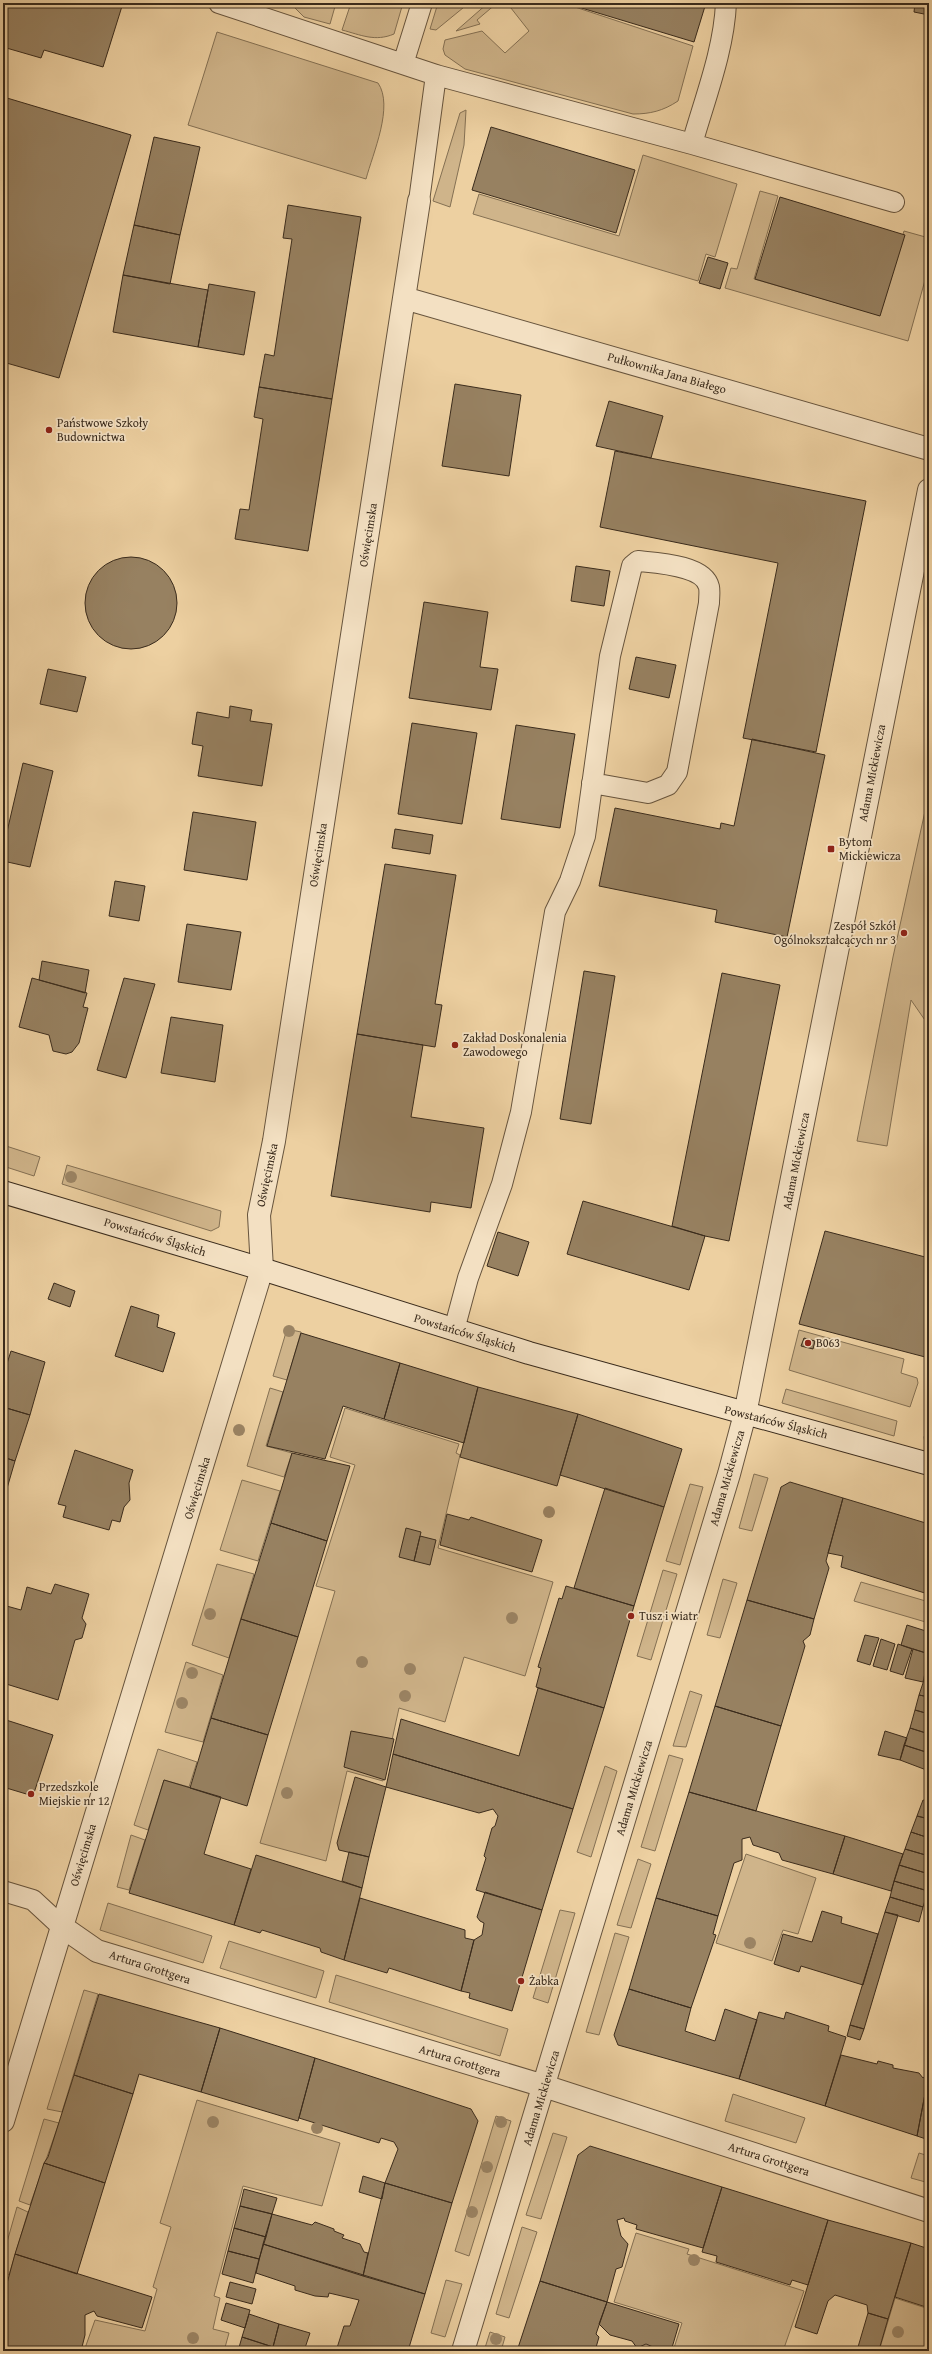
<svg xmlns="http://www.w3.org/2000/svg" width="932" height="2354" font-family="'Gentium Book Plus',serif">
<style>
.green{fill:#cfb48a;stroke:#847053}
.building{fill:#978161;stroke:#3a2b1c}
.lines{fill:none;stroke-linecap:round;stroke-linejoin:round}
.lane-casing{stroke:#67543d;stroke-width:22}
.street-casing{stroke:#67543d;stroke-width:24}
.secondary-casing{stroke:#3a2b1c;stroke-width:24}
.lane{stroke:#f3e0c2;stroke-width:20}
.street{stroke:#f3e0c2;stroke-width:22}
.secondary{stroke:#f3e0c2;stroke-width:22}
.tree{fill:#9b8464}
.poi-dot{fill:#8f2418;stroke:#f3e0c2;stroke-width:1.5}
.labels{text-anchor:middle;stroke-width:3.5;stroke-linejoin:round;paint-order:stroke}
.street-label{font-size:12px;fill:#3a2b1c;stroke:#f3e0c2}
.poi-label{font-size:12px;fill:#3a2b1c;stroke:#f3e0c2;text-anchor:start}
</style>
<rect width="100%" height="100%" fill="#edd0a1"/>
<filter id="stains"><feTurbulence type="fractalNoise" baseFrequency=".005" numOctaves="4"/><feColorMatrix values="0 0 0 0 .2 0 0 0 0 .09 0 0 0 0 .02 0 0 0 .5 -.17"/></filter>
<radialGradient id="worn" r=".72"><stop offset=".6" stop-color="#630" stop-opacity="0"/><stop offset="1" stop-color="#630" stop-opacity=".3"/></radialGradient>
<path class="green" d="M290,3H336L330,24L304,17Z
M351,3H403L394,34C375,42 361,35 342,30Z
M438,3H469L436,30L430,29Z
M488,3H497L477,20L480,24L456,31Z
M507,3H572V6L693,46L678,101C663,111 650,114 633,114L465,69L445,55L443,49L445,40L482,31L505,53L529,31Z
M217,32L378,83C394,106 373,153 366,179L188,125Z
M466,110L464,145L450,207L433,201L460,113Z
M643,155L737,184L715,257L706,254L698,281L473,214L479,194L619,236Z
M760,191L778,196L754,279L879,315L904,231L929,238V266L908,341L725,288L731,268L737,269Z
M929,793V1026L911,1000L887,1146L857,1141L893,957Z
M3,1145L40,1157L34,1176L3,1166Z
M67,1165L221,1211L219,1227L211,1231L62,1184Z
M287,1329L301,1332L287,1380L273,1376Z
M799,1330L904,1359L901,1373L917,1378L918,1383L910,1407L789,1370Z
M270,1388L283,1392L266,1446L292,1453L284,1477L247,1466Z
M786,1389L897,1421L894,1436L782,1403Z
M345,1408L459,1444L456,1453L460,1455L438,1548L553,1582L525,1676L464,1657L445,1722L399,1708L383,1781L347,1771L326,1861L260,1843L335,1591L316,1586L355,1465L330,1457Z
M927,1430H929V1446L925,1444L924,1437Z
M754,1474L768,1478L752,1531L739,1528Z
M242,1480L280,1491L258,1561L220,1550Z
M690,1484L703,1487L680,1565L666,1561Z
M217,1564L254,1574L229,1658L192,1645Z
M663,1570L677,1574L651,1660L637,1656Z
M723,1579L737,1583L720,1638L707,1635Z
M861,1582L929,1602V1623L854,1601Z
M186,1662L223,1675L203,1742L165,1732Z
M690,1691L702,1695L686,1747L673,1746Z
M158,1749L197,1762L189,1787L164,1780L148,1830L134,1825Z
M669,1755L683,1759L655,1851L641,1847Z
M605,1766L617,1771L591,1857L577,1852Z
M131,1835L145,1840L129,1890L117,1887Z
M746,1854L816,1878L798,1934L783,1930L772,1961L716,1943Z
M638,1859L651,1864L631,1928L617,1925Z
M108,1903L212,1936L203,1963L100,1930Z
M560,1910L575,1913L548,2003L533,1998Z
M615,1933L629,1937L599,2035L586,2032Z
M229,1941L324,1971L316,1998L220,1968Z
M336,1975L508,2029L500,2056L329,2002Z
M84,1990L98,1994L62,2112L47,2109Z
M733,2094L805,2118L796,2143L725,2121Z
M197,2100L340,2143L322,2206L243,2186L214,2296L220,2298L213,2329L229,2333L224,2351H84L95,2320L145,2331L157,2289L153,2287L171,2227L160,2223Z
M496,2116L511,2121L469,2256L455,2251Z
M44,2119L59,2123L30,2205L19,2201Z
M553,2133L567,2137L541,2219L526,2215Z
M919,2153L929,2156V2183L911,2178Z
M17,2207L28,2212L9,2275L3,2273V2256Z
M522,2227L537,2232L509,2318L496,2314Z
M636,2233L689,2249L687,2254L804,2291L783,2351H673L682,2323L614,2302Z
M446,2280L462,2284L445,2337L431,2333Z
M895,2298L929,2309V2351H879Z
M490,2332L505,2337L501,2351H484Z"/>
<path class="building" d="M3,3H123L103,67L44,50L41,58L3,47Z
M575,3H706L694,42L575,6Z
M915,3H929V15L914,12Z
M7,98L131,135L59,378L3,362V112Z
M491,127L635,170L616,233L472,190Z
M154,137L200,147L180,235L134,225Z
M780,197L905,235L880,316L755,279Z
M288,205L361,217L332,399L259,387L265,354L274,356L292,239L283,238Z
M134,225L180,235L170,284L123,275Z
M708,257L728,263L720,289L699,283Z
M123,275L208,290L198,347L113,332Z
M209,284L255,292L244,355L198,347Z
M455,384L521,395L509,476L442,466Z
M259,387L332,399L308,551L235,539L240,509L249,510L263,419L254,417Z
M609,401L663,416L651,458L596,446Z
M615,451L866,501L816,752L743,738L778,563L600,527Z
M85 603a46 46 0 1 1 92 0a46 46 0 1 1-92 0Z
M576,566L610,571L604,606L571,601Z
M424,602L488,612L480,667L498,669L491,710L409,698Z
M636,657L676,665L669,698L629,689Z
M48,669L86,677L77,712L40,704Z
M230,706L252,710L250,721L272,724L262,786L198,776L203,746L192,744L197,712L229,718Z
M412,723L477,733L462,824L398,814Z
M516,725L575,734L560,828L501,819Z
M752,739L825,755L787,937L715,922L717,910L599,886L615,808L720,829L721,823L734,826Z
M23,763L53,771L30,867L3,861V849Z
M193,812L256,822L247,880L184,870Z
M395,829L433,835L430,854L392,848Z
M385,864L456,875L435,1004L442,1005L435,1047L357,1034Z
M115,881L145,886L139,921L109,916Z
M187,924L241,932L231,990L178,982Z
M42,961L89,970L85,993L39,980Z
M584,971L615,976L591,1124L560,1119Z
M722,973L780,985L729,1241L705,1236L672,1226Z
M32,978L87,993L83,1007L88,1008L79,1043L72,1052L66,1054L53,1051L49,1035L19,1027Z
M124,978L155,984L126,1078L97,1070Z
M171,1017L223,1025L215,1082L161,1073Z
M357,1034L423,1045L411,1117L484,1128L471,1208L431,1202L430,1212L331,1196Z
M583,1201L705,1236L689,1290L567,1254Z
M825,1231L929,1258V1358L799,1324Z
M498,1232L529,1242L518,1276L487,1266Z
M54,1283L75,1291L70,1307L48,1299Z
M131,1306L159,1315L157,1327L175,1333L163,1372L115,1356Z
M301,1333L400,1363L384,1419L343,1406L325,1459L267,1446Z
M804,1338L815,1341L813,1349L801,1346Z
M11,1351L45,1362L30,1415L3,1407V1376Z
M400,1363L478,1387L464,1443L384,1419Z
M478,1387L578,1414L557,1486L460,1457Z
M3,1407L30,1415L15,1461L3,1457Z
M578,1414L682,1449L664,1507L560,1475Z
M75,1450L133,1470L129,1483L130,1500L124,1507L120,1522L112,1520L109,1530L63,1517L66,1506L58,1504Z
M292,1453L350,1466L327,1541L271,1523Z
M3,1457L15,1461L3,1502Z
M790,1482L843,1498L826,1561L829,1568L814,1619L747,1600L781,1487Z
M605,1488L664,1507L634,1606L574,1588Z
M843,1498L929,1524L928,1594L841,1567L843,1556L828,1553Z
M447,1514L469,1520L471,1517L542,1540L532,1572L440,1545Z
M271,1523L327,1541L298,1637L241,1619Z
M406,1528L421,1532L414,1561L399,1557Z
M420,1536L436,1540L430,1565L414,1561Z
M55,1584L89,1594L82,1618L86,1624L82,1638L75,1640L58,1700L3,1683V1605L21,1610L27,1587L51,1594Z
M566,1586L634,1606L604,1708L536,1687L541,1668L538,1667L559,1598L562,1599Z
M747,1600L814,1619L810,1635L803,1641L805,1646L781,1726L715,1706Z
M241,1619L298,1637L268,1735L211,1718Z
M907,1625L929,1632V1654L901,1645Z
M865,1635L879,1638L870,1665L857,1661Z
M881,1639L895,1644L887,1670L873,1666Z
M898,1644L912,1649L903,1675L890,1671Z
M913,1649L929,1654L923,1682L905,1678Z
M929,1661V1678L925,1677Z
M925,1677L929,1678V1697L919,1695Z
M538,1688L604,1708L573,1809L393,1754L401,1719L519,1756Z
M919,1695L929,1697V1714L915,1710Z
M715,1706L781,1726L756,1811L689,1792Z
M915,1710L929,1714V1734L910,1728Z
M211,1718L268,1735L247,1806L190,1788Z
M3,1719L53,1735L33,1796L3,1787Z
M910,1728L929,1734V1753L904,1745Z
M351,1731L394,1739L385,1780L344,1767Z
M885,1731L907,1738L900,1760L878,1755Z
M904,1745L929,1753V1771L900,1760Z
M393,1754L573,1809L542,1910L476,1890L486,1858L484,1856L492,1828L495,1826L498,1816L493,1809L479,1813L386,1787Z
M355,1777L386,1787L369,1857L339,1850L337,1843Z
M164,1780L221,1797L204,1854L251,1869L234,1925L129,1893Z
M689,1792L845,1836L833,1874L782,1860L779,1853L753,1845L750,1837L742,1839V1860L734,1863L718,1916L656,1898Z
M923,1800L929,1801V1819L917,1816Z
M917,1816L929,1819V1838L911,1832Z
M911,1832L929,1838V1856L905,1849Z
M845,1836L903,1854L891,1891L833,1874Z
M905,1849L929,1856V1874L899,1865Z
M349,1852L369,1857L362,1888L342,1881Z
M256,1855L362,1888L344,1960L321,1952L320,1948L262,1930L260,1933L234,1925Z
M899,1865L929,1874L928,1891L894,1881Z
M894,1881L928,1891L923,1907L890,1897Z
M485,1892L542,1910L512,2011L469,1998L470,1993L461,1991L474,1940L482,1935L484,1923L480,1921L477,1917Z
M890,1897L923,1907L919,1922L885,1912Z
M360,1898L465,1930V1938L474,1940L461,1991L389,1968L387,1973L344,1960Z
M656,1898L718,1916L713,1934L716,1935L691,2008L629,1989Z
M822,1911L842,1917L841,1923L878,1934L863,1985L801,1966L799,1972L774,1964L783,1934L812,1942Z
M885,1912L898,1915L864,2029L850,2025Z
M629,1989L691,2008L685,2031L715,2041L725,2009L757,2020L739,2079L618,2045L614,2035Z
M99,1994L220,2028L201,2092L139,2074L133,2094L74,2075Z
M759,2012L784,2019L786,2012L829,2026L828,2031L846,2037L825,2106L739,2079Z
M850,2025L864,2029L860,2040L847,2036Z
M220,2028L315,2058L298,2121L201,2092Z
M841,2055L877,2064L878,2061L893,2065V2068L919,2073L923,2078L929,2073L917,2136L825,2106Z
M929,2056V2073L925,2066Z
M315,2058L471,2109L478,2121L452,2203L385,2183L398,2149L394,2142L381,2138L379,2143L299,2118Z
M929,2073V2140L917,2136Z
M74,2075L133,2094L105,2183L44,2163L48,2157Z
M590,2146L722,2187L703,2248L636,2229L637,2225L625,2221L624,2218L617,2220L621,2236L628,2244L622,2267L616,2269L607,2302L540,2281L578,2155Z
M44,2163L105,2183L77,2274L15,2254Z
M363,2176L385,2183L382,2199L359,2192Z
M385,2183L452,2203L425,2294L363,2276Z
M722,2187L828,2220L808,2285L792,2280L790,2285L716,2262L717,2256L702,2252Z
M244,2189L277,2198L272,2214L240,2206Z
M240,2206L272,2214L266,2237L234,2228Z
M272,2214L312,2225L315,2222L334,2229V2231L344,2235L342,2238L360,2244L364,2252L368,2253L363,2276L263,2244Z
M828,2220L911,2243L888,2319L868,2313L867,2305L835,2295L828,2301L817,2334L795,2327Z
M234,2228L266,2237L259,2259L228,2251Z
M911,2243L929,2249V2308L895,2297Z
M263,2244L425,2294L408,2351H336L344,2326H350L359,2300L329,2293L328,2297L315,2296L295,2290V2286L256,2273Z
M228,2251L259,2259L253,2283L222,2274Z
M15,2254L152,2297L142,2328L97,2316L94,2311L85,2315V2335L81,2351H3V2298Z
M540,2281L607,2302L596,2334L599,2337L595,2351H517Z
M230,2282L256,2289L252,2304L226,2297Z
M607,2302L679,2324L671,2351H652L653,2347L646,2344L637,2348L632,2341L610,2335L599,2324Z
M226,2303L250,2310L245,2328L221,2320Z
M868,2313L888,2319L879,2350L858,2347Z
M249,2314L279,2324L273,2347L242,2337Z
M279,2324L310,2333L304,2351H287L273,2347Z
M242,2337L273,2347L272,2351H238Z
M858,2347L879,2350L856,2351Z"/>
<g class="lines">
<g class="lane-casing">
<path id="lane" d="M219,3L436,75L692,144L894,202
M403,64L422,3
M692,144C705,98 724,50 726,3
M419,201L436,75
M454,1330L468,1278L502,1184L521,1112L555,912L570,881L585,836L610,656L632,566L638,561C657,563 704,565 709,587C710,592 709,598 709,603L677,772L668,785L648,793L592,783
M3,1891L33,1900L61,1926"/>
</g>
<g class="street-casing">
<path id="street" d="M404,298L929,449
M61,1926L97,1951L544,2086L929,2211
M3,2121L262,1269L259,1215L274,1141L419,201
M463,2351L729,1474L745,1414L929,490"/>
</g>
<g class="secondary-casing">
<path id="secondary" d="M3,1192L262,1269L529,1353L929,1464"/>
</g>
<use href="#lane" class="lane"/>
<use href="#street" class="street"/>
<use href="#secondary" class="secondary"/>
</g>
<g class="tree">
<circle cx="71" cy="1177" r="6"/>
<circle cx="289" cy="1331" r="6"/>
<circle cx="239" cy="1430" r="6"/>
<circle cx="549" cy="1512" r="6"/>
<circle cx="210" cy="1614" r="6"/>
<circle cx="512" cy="1618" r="6"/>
<circle cx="362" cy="1662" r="6"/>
<circle cx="410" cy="1669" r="6"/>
<circle cx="192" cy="1673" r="6"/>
<circle cx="405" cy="1696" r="6"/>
<circle cx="182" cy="1703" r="6"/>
<circle cx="287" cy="1793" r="6"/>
<circle cx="750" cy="1943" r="6"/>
<circle cx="213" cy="2122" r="6"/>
<circle cx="501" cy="2122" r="6"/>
<circle cx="317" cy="2128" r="6"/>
<circle cx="487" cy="2167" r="6"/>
<circle cx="472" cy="2212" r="6"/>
<circle cx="694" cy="2260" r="6"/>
<circle cx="898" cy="2332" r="6"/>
<circle cx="193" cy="2338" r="6"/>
<circle cx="496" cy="2339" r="6"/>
</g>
<g class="poi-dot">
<circle cx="49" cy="430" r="4"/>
<rect x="827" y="845" width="8" height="8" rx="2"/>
<circle cx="904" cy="933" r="4"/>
<circle cx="455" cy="1045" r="4"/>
<circle cx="808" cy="1343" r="4"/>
<circle cx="631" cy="1616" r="4"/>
<circle cx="31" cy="1794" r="4"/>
<circle cx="521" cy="1981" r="4"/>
</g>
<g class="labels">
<g class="street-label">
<text transform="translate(667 373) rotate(16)" y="4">Pułkownika Jana Białego</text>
<text transform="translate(368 535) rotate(-81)" y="4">Oświęcimska</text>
<text transform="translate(872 773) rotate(-79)" y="4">Adama Mickiewicza</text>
<text transform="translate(318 855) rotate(-81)" y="4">Oświęcimska</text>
<text transform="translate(796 1161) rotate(-79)" y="4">Adama Mickiewicza</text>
<text transform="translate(267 1175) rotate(-78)" y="4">Oświęcimska</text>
<text transform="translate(155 1237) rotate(17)" y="4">Powstańców Śląskich</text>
<text transform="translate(465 1333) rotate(17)" y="4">Powstańców Śląskich</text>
<text transform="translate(776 1422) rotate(14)" y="4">Powstańców Śląskich</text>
<text transform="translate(727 1478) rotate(-74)" y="4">Adama Mickiewicza</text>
<text transform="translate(197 1488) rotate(-73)" y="4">Oświęcimska</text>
<text transform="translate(634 1788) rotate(-73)" y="4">Adama Mickiewicza</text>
<text transform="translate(83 1855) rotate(-73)" y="4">Oświęcimska</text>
<text transform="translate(150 1967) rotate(18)" y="4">Artura Grottgera</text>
<text transform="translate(460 2061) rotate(17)" y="4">Artura Grottgera</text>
<text transform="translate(541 2098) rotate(-73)" y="4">Adama Mickiewicza</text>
<text transform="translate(769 2159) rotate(18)" y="4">Artura Grottgera</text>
</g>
<g class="poi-label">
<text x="57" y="427">Państwowe Szkoły<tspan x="57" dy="14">Budownictwa</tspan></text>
<text x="839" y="846">Bytom<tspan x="839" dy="14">Mickiewicza</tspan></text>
<text x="896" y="930" text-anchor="end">Zespół Szkół<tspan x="896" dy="14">Ogólnokształcących nr 3</tspan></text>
<text x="463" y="1042">Zakład Doskonalenia<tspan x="463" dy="14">Zawodowego</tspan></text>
<text x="816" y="1347">B063</text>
<text x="639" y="1620">Tusz i wiatr</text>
<text x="39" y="1791">Przedszkole<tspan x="39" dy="14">Miejskie nr 12</tspan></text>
<text x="529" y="1985">Żabka</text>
</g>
</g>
<rect width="932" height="2354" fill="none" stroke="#edd0a1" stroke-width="16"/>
<rect x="4" y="4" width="924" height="2346" fill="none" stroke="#3a2b1c" stroke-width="2"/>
<rect x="8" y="8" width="916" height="2338" fill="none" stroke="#3a2b1c"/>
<rect width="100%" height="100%" filter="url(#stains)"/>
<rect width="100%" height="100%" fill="url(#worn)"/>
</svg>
